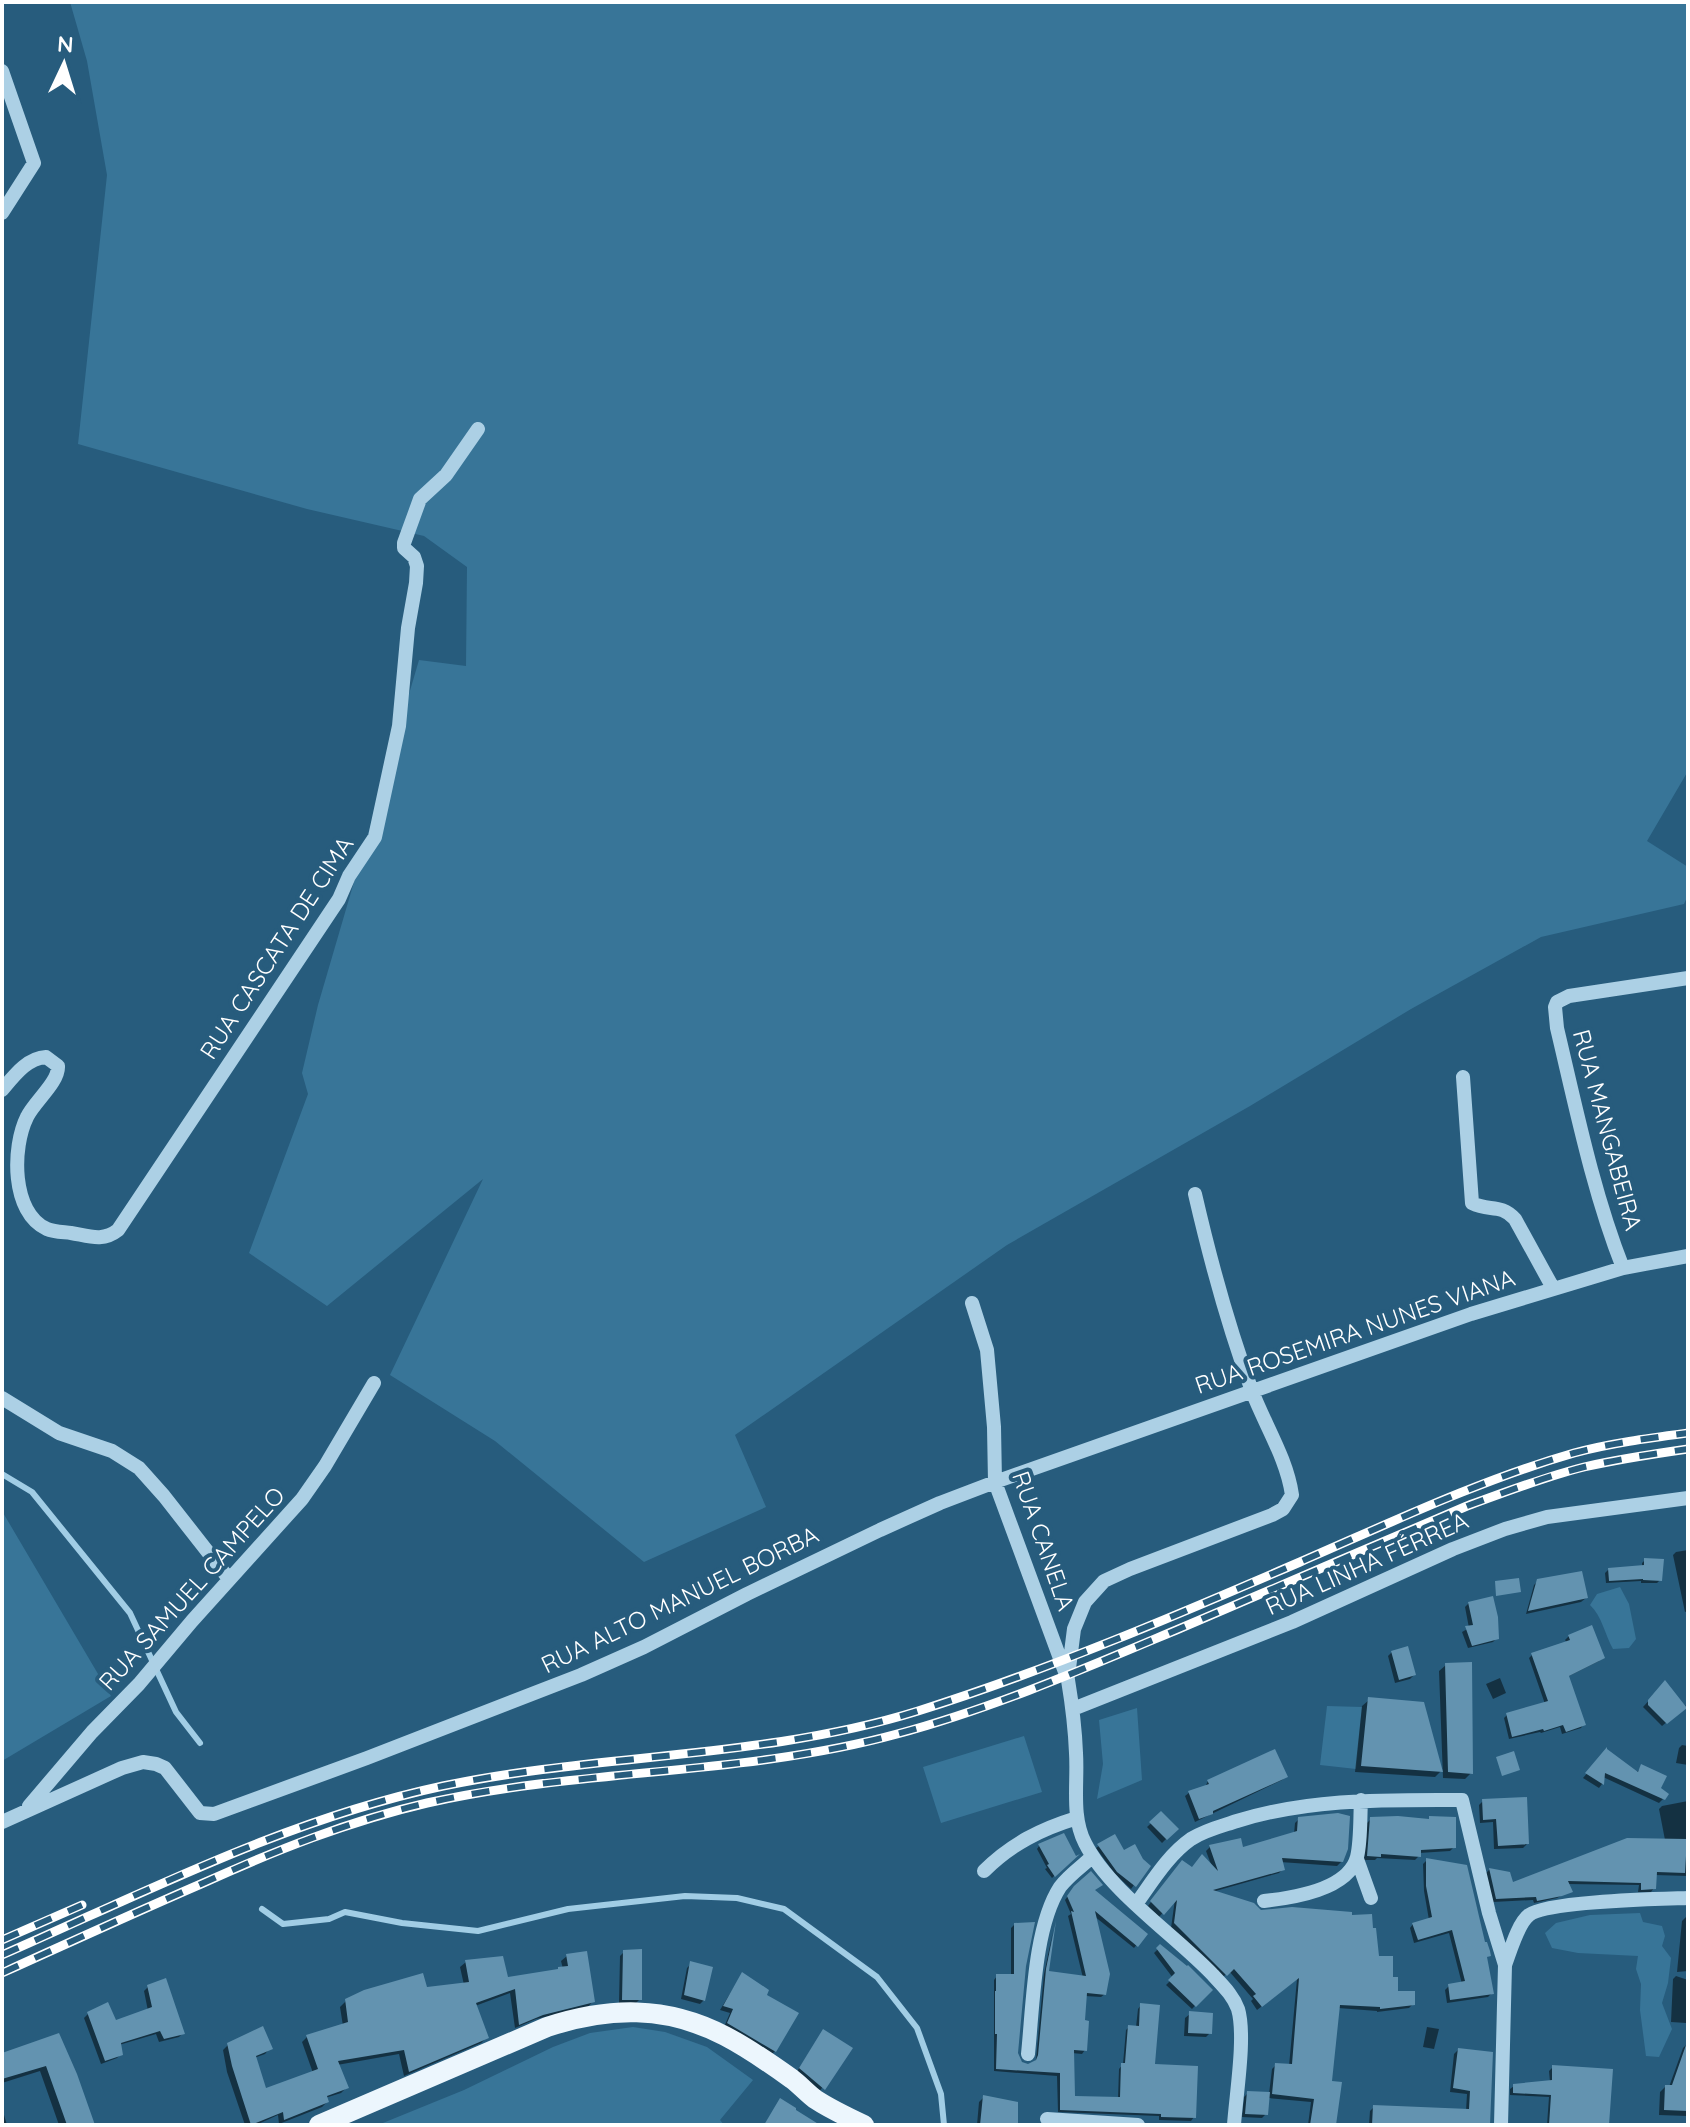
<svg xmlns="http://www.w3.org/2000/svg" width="1690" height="2127" font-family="Quicksand,sans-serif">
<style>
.green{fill:#387598}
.shadow{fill:#0007}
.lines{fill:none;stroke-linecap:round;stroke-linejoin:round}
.stream{stroke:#a1cde5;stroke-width:6}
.building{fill:#6393b0}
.minor{stroke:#acd0e5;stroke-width:14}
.major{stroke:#ecf6fd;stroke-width:20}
.rail-casing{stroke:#fff;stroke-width:9}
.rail{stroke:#275c7d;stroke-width:6;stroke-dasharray:18;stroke-linecap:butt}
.labels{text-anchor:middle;stroke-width:8;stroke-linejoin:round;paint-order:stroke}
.street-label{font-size:24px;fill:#fff;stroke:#275c7d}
</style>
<rect width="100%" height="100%" fill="#275c7d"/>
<path class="green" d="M70,2H1688V771L1647,841L1688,867V895L1684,904L1541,937L1411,1009L1250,1106L1007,1245L735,1435L766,1507L644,1562L495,1441L390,1375L483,1179L327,1306L249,1253L308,1094L302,1073L318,1005L419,660L466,666L467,567L424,536L307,509L78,444L107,175L87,61Z
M2,1511L111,1696L2,1761Z
M1620,1587L1629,1604L1636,1639L1629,1648L1613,1649C1605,1635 1602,1616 1590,1605L1597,1594Z
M1327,1706L1362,1707L1356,1769L1320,1765Z
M1137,1708L1142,1780L1097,1799L1103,1764L1099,1720Z
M1024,1736L1042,1792L941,1823L923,1767Z
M1640,1913L1643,1922L1662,1926L1665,1936L1662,1946L1671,1958L1668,1983L1662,2003L1672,2029L1659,2057L1646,2056L1640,2010L1641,1984L1636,1969L1638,1956L1578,1953L1552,1948L1545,1933L1556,1923L1590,1915Z
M633,2027L665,2032L707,2047L753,2080L720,2120L724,2125H378L464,2090L553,2047L590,2033Z"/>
<path class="shadow" d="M1688,1550V1611L1685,1612L1673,1555L1676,1552Z
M1645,1560L1660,1580L1657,1583H1641V1581L1606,1583L1605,1573L1608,1570L1642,1567V1563Z
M1538,1581L1586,1598L1581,1602L1526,1614L1534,1585Z
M1469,1603L1497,1638L1493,1642L1468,1648L1462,1632L1469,1628L1465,1607Z
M1569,1636L1599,1661L1567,1677L1584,1724L1581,1728L1562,1734L1560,1727L1541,1733L1540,1732L1509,1739L1504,1718L1507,1715L1545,1704L1529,1658L1532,1655L1567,1643L1565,1640Z
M1392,1652L1414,1675L1410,1679L1395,1683L1388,1656Z
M1446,1665L1471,1773L1465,1779L1443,1778L1439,1671Z
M1500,1678L1506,1693L1493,1699L1486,1684Z
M1665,1683L1682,1704L1686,1706L1662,1726L1643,1707Z
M1369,1700L1441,1771L1435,1777L1355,1772L1362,1706Z
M1682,1745L1688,1746V1765L1676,1763L1679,1748Z
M1606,1751L1636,1773L1642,1767L1663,1799L1659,1803L1603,1777L1602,1784L1599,1788L1583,1778Z
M1286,1776L1282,1780L1195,1822L1185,1796L1190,1792L1205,1787L1208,1781Z
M1483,1801L1527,1844L1523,1848L1494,1849L1493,1822L1480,1823L1479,1805Z
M1688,1801V1876L1655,1875L1654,1888L1651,1892H1638L1639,1885L1567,1884L1570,1891L1557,1898L1534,1903L1533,1900L1493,1902L1486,1873L1489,1870L1509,1873L1511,1885L1665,1840L1659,1809L1662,1806Z
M1161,1814L1176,1829L1162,1843L1147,1827Z
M1430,1818L1454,1847L1450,1851L1419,1853V1856L1415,1860L1377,1858L1375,1860H1364L1367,1823L1371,1819L1427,1821Z
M1299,1819L1342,1861L1337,1866L1280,1862L1283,1869L1279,1873L1212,1892L1260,1912L1377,1958L1391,1979L1395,1993L1413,2004L1409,2008L1377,2012V2011L1338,2008L1330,2083L1334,2125H1308L1311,2102L1268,2098L1266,2114L1262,2118L1242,2117L1244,2097L1248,2093L1269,2094L1272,2069L1276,2065L1289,2066L1297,1979L1257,2010L1251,2001L1253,1999L1229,1971L1222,1978L1171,1928L1175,1899L1159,1917L1148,1906L1178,1866L1191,1869L1212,1867L1206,1851L1210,1847L1239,1840L1242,1849L1294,1834L1295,1823Z
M1039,1846L1074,1857L1052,1878L1045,1869L1047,1868L1037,1849Z
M1099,1846L1142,1860L1148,1866L1131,1889L1115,1874L1096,1848Z
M1427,1860L1484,1945L1489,1955L1485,1959L1492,1993L1488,1997L1447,2003L1445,1990L1449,1986L1462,1984L1449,1933L1414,1943L1410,1928L1413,1924L1429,1920L1424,1891L1423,1864Z
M1093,1890L1146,1934L1134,1948L1094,1916L1105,1994L1101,1997L1085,1996V2050L1082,2054L1072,2053L1073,2098L1118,2099L1119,2069L1123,2064L1126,2030L1129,2027H1136L1138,2009L1141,2005L1153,2066L1194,2117L1191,2121L1159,2120V2116L1058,2112L1057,2076L994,2071V1980L997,1976H1011V1928L1014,1925L1024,1966L1016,2053L1020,2063L1032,2065L1036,2060L1044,1974L1053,1931L1046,1972L1083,1978L1068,1916L1071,1914L1065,1900L1071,1892Z
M1686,1917H1688V1971L1677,1972L1682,1921Z
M1160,1947L1210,1990L1192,2009L1166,1985L1173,1978L1154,1953Z
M624,1952L640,1999L636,2003H619L620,1956Z
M567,1956L593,2001L588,2007L536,2019L515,2028L510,1993L475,2006L487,2037L481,2043L404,2076L399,2054L337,2065L346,2088L341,2093L325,2098L327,2102L322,2107L279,2124L278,2115L256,2125H245L227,2072L223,2050L228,2045L270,2048L265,2054L254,2058L265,2091L313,2073L302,2042L307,2037L343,2026L340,2007L346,2001L464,1985L460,1967L466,1962L507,1979L563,1969L561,1961Z
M691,1964L704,2000L700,2004L681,1999L687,1968Z
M1676,1976L1688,1980L1686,2023L1671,2022L1673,1979Z
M739,1979L764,1996L775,2051L771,2055L724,2027L730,2013L720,2010Z
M148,1987L183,2033L179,2037L159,2042L156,2034L119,2045L121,2054L117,2058L101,2064L84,2018L88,2014L115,2022L148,2011L144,1991Z
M1190,2014L1210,2033L1206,2037L1184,2036L1185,2018Z
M1427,2027L1439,2029L1434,2049L1423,2047Z
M823,2031L850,2049L819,2092L796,2073Z
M58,2035L93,2125H59L40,2071L2,2083V2056Z
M1688,2043V2125H1686L1687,2116L1659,2115L1660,2092L1665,2087H1669L1683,2048Z
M1458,2050L1488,2125H1369L1370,2111L1374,2107L1466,2111L1467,2094L1450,2092L1454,2054Z
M1552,2068L1607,2125H1547L1549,2097L1510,2095V2089L1514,2086L1550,2082L1549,2071Z
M984,2097L1016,2125H977L979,2102Z
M2,2108L7,2125H2Z"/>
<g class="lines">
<path class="stream" d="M2,1474L32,1492L130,1613L176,1712L200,1743
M262,1909L283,1924L329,1919L345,1912L402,1923L478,1931L568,1909L685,1896L737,1898L784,1909L877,1977L917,2028L941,2094L944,2125"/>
</g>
<path class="building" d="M1644,1558L1664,1559L1662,1581L1643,1580V1579L1609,1581L1608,1568L1644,1565Z
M1582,1571L1588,1598L1528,1611L1537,1579Z
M1519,1578L1521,1592L1496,1596L1495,1581Z
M1493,1596L1498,1617L1499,1639L1472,1646L1465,1626L1473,1625L1468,1602Z
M1592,1625L1605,1658L1569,1676L1586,1725L1566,1732L1563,1725L1544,1731L1543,1729L1512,1737L1506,1713L1548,1701L1531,1653L1570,1640L1568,1635Z
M1408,1646L1416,1675L1399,1680L1391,1651Z
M1472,1662L1473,1774L1448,1772L1445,1663Z
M1665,1680L1687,1708L1667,1724L1648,1705V1700Z
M1368,1697L1424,1702L1443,1772L1361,1766Z
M1607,1747V1749L1638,1772L1641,1764L1667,1776L1661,1788L1669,1794L1665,1800L1605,1773L1604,1785L1585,1773Z
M1275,1749L1288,1777L1213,1811V1814L1199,1819L1188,1791L1209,1784L1207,1780Z
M1514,1751L1520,1770L1502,1776L1496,1757Z
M1527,1797L1529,1844L1498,1846L1496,1819L1483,1820L1482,1799Z
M1161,1811L1179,1829L1167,1840L1149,1822Z
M1338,1813L1350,1816L1348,1849L1343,1862L1282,1858L1285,1870L1213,1890L1254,1903L1261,1910L1292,1907L1352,1912V1915L1372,1914L1373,1928H1376L1379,1956H1393V1977H1398V1991H1415V2005L1380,2009V2007L1340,2005L1332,2081L1342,2082L1336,2125H1310L1314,2099L1272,2094L1275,2063L1292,2064L1299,1978L1262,2007L1253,1996L1256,1994L1234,1969L1227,1976L1174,1923L1177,1900L1164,1915L1150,1901L1182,1860L1192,1867L1202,1854L1218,1871L1209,1845L1241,1838L1243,1847L1297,1831L1298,1817Z
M1398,1816L1429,1819V1816L1456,1817V1848L1421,1850V1857L1381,1854V1857L1367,1856L1370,1817Z
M1064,1833L1076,1856L1080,1854L1055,1877L1047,1865L1049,1864L1038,1844Z
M1115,1834L1124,1850L1135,1844L1143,1859L1151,1866L1136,1887L1117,1872L1097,1844Z
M1627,1838L1687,1839L1685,1873L1657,1872L1656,1889L1641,1890V1883L1568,1881L1573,1892L1562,1896L1537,1901L1536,1897L1496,1899L1489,1868L1510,1872L1513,1882Z
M1426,1858L1467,1865L1485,1942H1487L1490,1951L1491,1956L1487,1957L1494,1994L1450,2000L1448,1984L1465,1981L1452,1930L1418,1940L1412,1923L1432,1917L1426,1886Z
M1091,1871L1103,1885L1095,1890L1148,1934L1138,1947L1095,1911L1110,1974L1106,1995L1087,1993L1085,2020L1089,2021L1087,2051L1074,2050L1075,2096L1120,2097L1121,2063H1125L1128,2025L1139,2026L1140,2003L1160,2005L1155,2064L1198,2066L1196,2118L1161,2117V2114L1060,2110V2073L996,2069L997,2034H995V1991H996V1974H1014V1923L1035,1922L1026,1966L1018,2053L1022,2062L1028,2064L1036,2060L1038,2055L1046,1969L1056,1921L1049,1971L1086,1976L1071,1911L1074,1912L1067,1896L1074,1886Z
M1160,1944L1187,1966L1188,1965L1213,1990L1196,2007L1168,1980L1175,1973L1156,1948Z
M642,1949V2000H622L623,1950Z
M587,1951L595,2002L543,2015L519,2025L515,1989L476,2003L489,2038L409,2072L404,2050L338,2061L349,2088L327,2096L329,2102L284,2120L283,2112L251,2125L232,2066L227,2043L263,2026L273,2049L256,2056L266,2088L318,2069L306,2035L348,2022L345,1999L364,1990L423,1973L427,1987L469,1982L465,1960L503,1956L508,1977L558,1969V1967L568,1966L566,1954Z
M690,1961L713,1967L705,2001L684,1995Z
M742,1972L769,1990L767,1995L799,2013L776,2052L727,2023L733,2009L723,2006Z
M166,1978L185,2034L164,2039L160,2031L121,2043L123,2055L105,2061L87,2012L108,2002L116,2020L152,2007L147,1985Z
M1189,2011L1213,2013L1212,2034L1188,2033Z
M823,2029L853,2048L825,2090L799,2068Z
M59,2033L77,2074L95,2125H67L46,2066L2,2079V2053Z
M1686,2045L1688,2046V2111L1664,2110L1665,2085H1672Z
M1458,2048L1493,2052L1490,2125H1372L1373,2105L1469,2109L1470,2091L1453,2088Z
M1552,2065L1613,2069L1609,2125H1549L1551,2095L1513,2093V2084L1552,2080Z
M1247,2091L1270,2092L1268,2115L1245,2114Z
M983,2095L1018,2102V2125H980Z
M780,2098L796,2108V2110L820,2125H764Z"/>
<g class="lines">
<path class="minor" d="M2,71L34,163L2,213
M1463,1077L1472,1203C1489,1212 1500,1203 1515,1219L1553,1288
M2,1090C14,1076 27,1058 46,1057L58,1066C59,1082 34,1102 27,1117C12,1147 11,1213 47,1229C54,1232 64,1232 71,1233C89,1236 103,1242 118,1230L339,899L349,876L375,837L399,726L408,628L416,583L417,566L414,557L404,548V543L420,499L446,475L478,429
M1623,1268C1593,1192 1576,1108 1557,1028L1555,1007L1557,1002L1569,996L1688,978
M972,1303L987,1350L994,1427L995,1482L1068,1680C1072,1704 1075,1728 1076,1753C1078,1783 1071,1816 1085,1843C1109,1891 1175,1935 1213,1975C1222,1985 1233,1995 1238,2009C1246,2036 1236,2095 1234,2125
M2,1398L59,1433L112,1451L139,1468L164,1496L229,1579
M1068,1676L1074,1629L1085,1602L1104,1581L1130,1569L1272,1515L1283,1509L1292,1495C1287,1459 1265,1425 1252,1391C1229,1329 1210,1259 1195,1194
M1073,1709L1292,1622L1453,1549L1505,1529L1547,1517L1688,1498
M29,1806L92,1732L139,1684L192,1621L302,1499L325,1466L374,1383
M2,1822L122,1768L143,1762L156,1764L165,1768L200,1813L214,1814L367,1758L581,1675L644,1647L747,1594L880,1530L940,1503L995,1482L1471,1314L1623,1268L1688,1256
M1357,1859L1371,1898
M984,1871C1011,1844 1041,1829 1077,1818
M1264,1901C1292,1898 1348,1890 1357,1857C1361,1841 1360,1817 1361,1800
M1136,1904C1152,1882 1168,1855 1191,1839C1205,1830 1222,1826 1237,1821C1311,1798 1386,1800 1462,1800L1489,1913L1505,1965L1501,2125
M1505,1965C1510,1952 1518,1923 1529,1915C1547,1901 1660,1899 1688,1898
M1028,2054C1033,2006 1034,1927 1060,1887C1068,1876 1082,1866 1092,1857
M1047,2119L1138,2125"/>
<path class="major" d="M319,2125L547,2027C608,2007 666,2005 725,2036C748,2048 771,2064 792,2079C800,2085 807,2093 815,2099C830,2109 847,2117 864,2125"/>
<g class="rail-casing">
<path id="rail" d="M2,1940L82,1905
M2,1955C146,1892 288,1819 443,1786C600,1753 764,1759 918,1711C1048,1670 1175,1616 1300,1562C1390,1523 1480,1480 1574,1453C1611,1443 1650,1438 1688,1433
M2,1973C68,1943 134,1913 201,1884C274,1851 349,1821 427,1803C582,1768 744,1776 897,1734C994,1708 1088,1667 1181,1628C1276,1587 1372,1547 1467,1506C1506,1492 1544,1477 1584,1467C1619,1459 1653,1454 1688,1449"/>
</g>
<use href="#rail" class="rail"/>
</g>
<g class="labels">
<g class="street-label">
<text transform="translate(277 948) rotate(-57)" y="8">RUA CASCATA DE CIMA</text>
<text transform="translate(1607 1130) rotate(75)" y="8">RUA MANGABEIRA</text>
<text transform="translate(1355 1332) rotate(-19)" y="8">RUA ROSEMIRA NUNES VIANA</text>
<text transform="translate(1043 1541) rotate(71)" y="8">RUA CANELA</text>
<text transform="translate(1367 1564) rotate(-24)" y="8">RUA LINHA FÉRREA</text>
<text transform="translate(192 1589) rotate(-48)" y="8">RUA SAMUEL CAMPELO</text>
<text transform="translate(680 1600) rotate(-26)" y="8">RUA ALTO MANUEL BORBA</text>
</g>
</g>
<rect width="1690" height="2127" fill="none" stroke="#ffffff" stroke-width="8"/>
<g transform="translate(64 64) rotate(4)" stroke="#275c7d" stroke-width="6" paint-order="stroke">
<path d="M0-6L14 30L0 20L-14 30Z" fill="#ffffff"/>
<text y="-12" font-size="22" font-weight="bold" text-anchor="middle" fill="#ffffff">N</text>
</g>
</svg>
